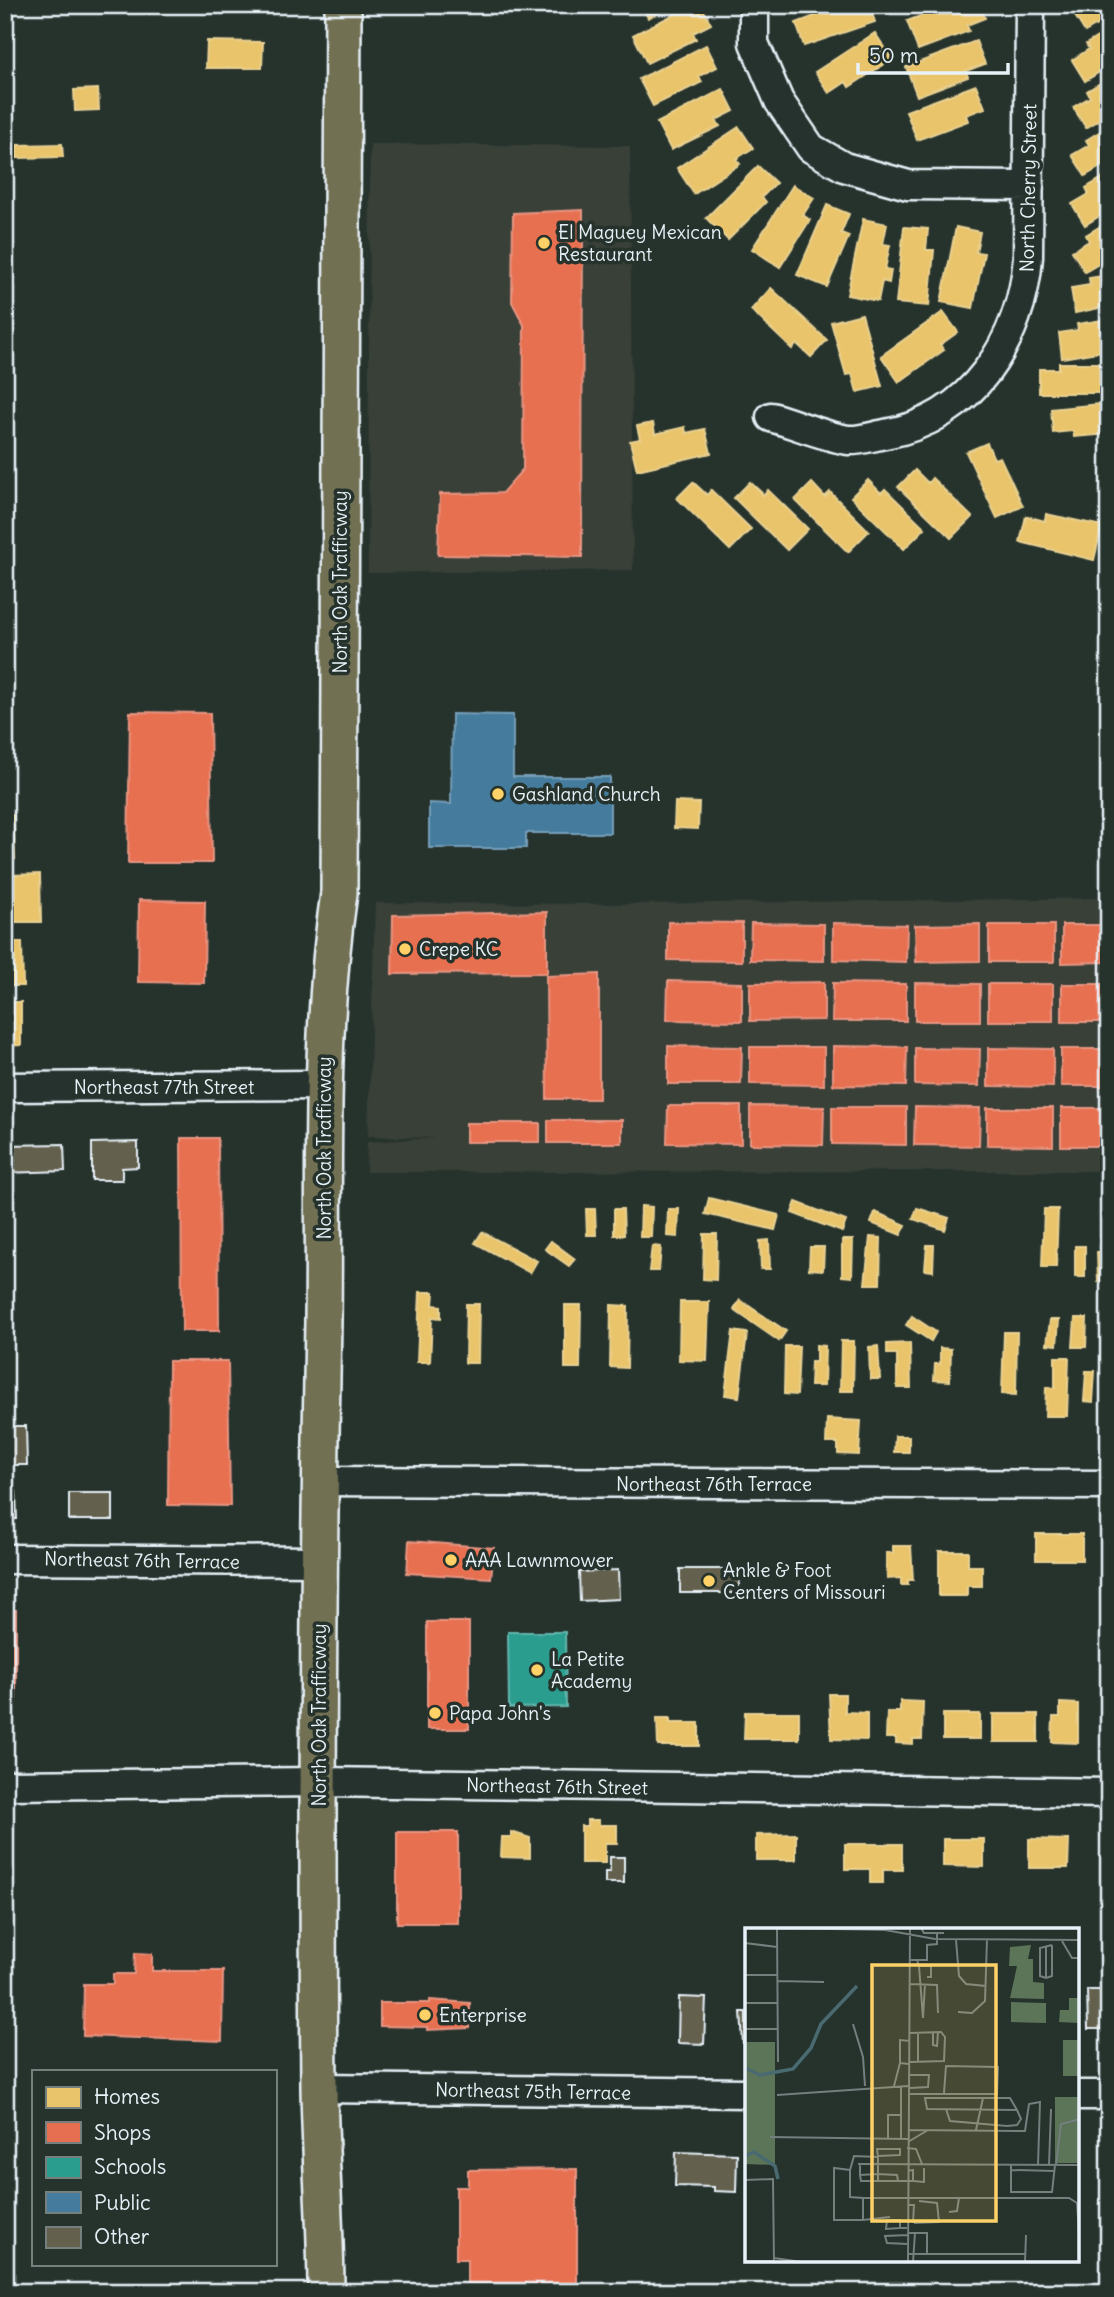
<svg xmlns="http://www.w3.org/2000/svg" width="1114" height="2297" font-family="Delius,sans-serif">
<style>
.built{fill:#394037}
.homes{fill:#e9c46a;stroke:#e9d295;stroke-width:2}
.shops{fill:#e76f51;stroke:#e79683;stroke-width:2}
.schools{fill:#2a9d8f;stroke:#63b6ae;stroke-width:2}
.public{fill:#457b9d;stroke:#769eb8;stroke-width:2}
.building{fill:#64604e;stroke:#e8f1f8;stroke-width:2}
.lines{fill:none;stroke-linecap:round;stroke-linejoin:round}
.minor-casing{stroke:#e8f1f8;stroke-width:33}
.major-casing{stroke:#e8f1f8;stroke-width:40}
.minor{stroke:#26332d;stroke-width:28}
.major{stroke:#716f52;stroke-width:35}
.poi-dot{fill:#ffd166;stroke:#26332d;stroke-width:2.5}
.labels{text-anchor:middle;stroke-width:7;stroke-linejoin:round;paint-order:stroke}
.street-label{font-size:19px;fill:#e8f1f8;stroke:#26332d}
.poi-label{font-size:19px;fill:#e8f1f8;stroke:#26332d;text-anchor:start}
.inset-river{fill:none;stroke:#496a70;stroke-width:3.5}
.inset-road{fill:none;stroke:#747f7e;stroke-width:2}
.view{fill:#ffd166;fill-opacity:0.15;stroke:#ffd166;stroke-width:3.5}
.inset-edge{fill:none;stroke:#e8f1f8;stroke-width:3.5}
</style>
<rect width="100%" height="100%" fill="#26332d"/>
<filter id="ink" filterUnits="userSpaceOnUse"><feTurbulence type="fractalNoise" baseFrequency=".0143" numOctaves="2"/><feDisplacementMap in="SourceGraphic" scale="14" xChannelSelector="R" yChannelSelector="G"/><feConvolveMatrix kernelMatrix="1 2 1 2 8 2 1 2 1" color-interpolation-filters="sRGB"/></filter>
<g filter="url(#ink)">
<path class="built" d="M370,144L630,146L633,570L368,573Z
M1109,898V1171L366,1172L367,1142L436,1138L368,1136L375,903L636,904Z"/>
<path class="homes" d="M641,5H674L648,18Z
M693,5H701L711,24L693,33L696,39L647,63L633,35Z
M828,5H869L875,22L804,46L796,23L815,16L813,10Z
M949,5H980L985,18L967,25L969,31L918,50L907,21Z
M1082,5H1109V18L1085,32L1072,11Z
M1109,30V66L1085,81L1072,60L1089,49L1086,44Z
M875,33L892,59L849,87L846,82L829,93L815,72Z
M207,41L263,42L262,68H206Z
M976,41L985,64L966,71L968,77L917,96L906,67Z
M706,45L717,67L699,76L702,82L653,106L639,79Z
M1109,78V114L1086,128L1073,107L1090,97L1087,91Z
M976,85L985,108L966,115L968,121L917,140L906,111Z
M98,89L99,110L75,111L74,90Z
M723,89L734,111L716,120L720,126L671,150L657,123Z
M1109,126V162L1085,176L1072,155L1089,145L1086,140Z
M739,127L753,148L736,159L740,164L694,194L677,168Z
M62,144L63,157L17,158V145Z
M758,166L776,183L762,197L766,202L728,240L706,218Z
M1109,174V210L1085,225L1072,204L1089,194L1086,188Z
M793,185L814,198L803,215L810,220L780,267L752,249Z
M827,205L849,214L841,233L849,236L827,287L797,275Z
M863,219L887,224L883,244L890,245L885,269L891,270L889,283L882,281L878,301L847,295Z
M1109,221V258L1085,272L1072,251L1089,241L1086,235Z
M904,227L928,229L926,250H934L929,306L896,303Z
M956,227L980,232L976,252L984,253L973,308L941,302Z
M1109,275V306L1075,313L1071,288L1090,285L1089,278Z
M771,288L827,340L811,357L797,344L792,349L751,310Z
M943,312L958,332L940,345L944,350L899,382L881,356Z
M862,314L882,386L857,392L852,374L846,375L831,322Z
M1109,319V350L1062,358L1059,333L1078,330L1077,324Z
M1059,363H1109V393H1039V369H1059Z
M1109,403V434L1074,437L1073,431L1053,433L1051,409Z
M653,423L655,434L685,427L686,433L705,429L711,453L637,470L630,441L640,439L637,426Z
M987,443L994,459L1000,457L1023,506L997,518L966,452Z
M915,470L928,483L932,478L972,517L951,538L898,487Z
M868,480L881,493L885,489L925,528L904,549L851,497Z
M693,482L707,495L711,490L751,529L730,550L677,498Z
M750,482L764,495L768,490L808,529L787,550L734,498Z
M812,483L825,497L830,492L869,531L848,552L795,500Z
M1046,514L1102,526L1094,560L1020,542L1026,516L1045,521Z
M675,802L699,803L698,829L674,828Z
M13,815L15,859H5V816Z
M40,874L41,922H5V891H10V875Z
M5,942H22L23,986H5Z
M5,1002H21V1045L5,1046Z
M709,1198L779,1215L775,1230L705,1214Z
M796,1202L846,1221L842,1232L792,1213Z
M641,1206L652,1207L651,1237H640Z
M917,1208L949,1218L945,1230L913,1219Z
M586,1209H595L596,1235H587Z
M614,1209H623L624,1235H614Z
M668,1209H679L678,1237L667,1236Z
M1044,1209H1058L1056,1267H1042Z
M875,1212L906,1225L901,1235L871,1223Z
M482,1232L537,1261L530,1273L475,1243Z
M704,1234H717L716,1280L703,1279Z
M870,1237L881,1238L880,1284H865Z
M769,1240L770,1269H761L760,1241Z
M842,1240H853L852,1277L842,1276Z
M551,1241L575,1259L569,1266L545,1249Z
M927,1245H934L933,1271L925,1270Z
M652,1246L661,1247L659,1271H649Z
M1075,1246H1085V1277H1075Z
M810,1247H824L823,1270L809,1269Z
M1097,1252H1109V1281L1098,1282Z
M420,1292H434L433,1305L441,1306V1318L432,1317L430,1362H417Z
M740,1300L786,1331L779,1341L734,1310Z
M680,1302H709L707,1361L679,1360Z
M466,1304H479L478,1363H465Z
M565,1305H581L580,1368H565Z
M611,1305L628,1306L627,1368L610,1367Z
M912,1316L936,1332L931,1341L906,1325Z
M1104,1317H1109V1346H1103Z
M1075,1318H1087L1086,1347H1073Z
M1050,1320H1059L1057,1345L1047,1344Z
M733,1331L747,1333L739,1397L725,1395Z
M1004,1332H1017L1016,1395L1002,1394Z
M841,1341H854L853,1391H840Z
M910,1343L911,1388H897V1354H887V1344Z
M816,1345L825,1346L824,1386H810L811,1362H816Z
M785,1346H799L797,1395L784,1394Z
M878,1346L880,1379H870L869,1347Z
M940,1348L951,1349L950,1381L934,1380L935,1364H940Z
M1055,1357H1069L1067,1416H1045L1046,1387L1055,1388Z
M1086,1371H1095L1093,1402L1084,1401Z
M827,1419L861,1421L859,1455L838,1454V1443H826Z
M895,1436H909V1452H894Z
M1036,1534H1082V1560H1036Z
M893,1546H911L913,1580H908V1585H901V1578L887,1579L886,1553H893Z
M939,1551H968V1566H982V1586H967V1596H939Z
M829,1694H845V1712L867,1713V1740L831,1739Z
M900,1701L923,1702L922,1739H913V1744L896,1743V1738H886L887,1712H900Z
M1060,1703L1078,1704V1743L1052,1742L1053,1717H1060Z
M745,1712H799V1739H744Z
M943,1714H980V1739H943Z
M993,1714H1038V1742H993Z
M657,1718H670V1723H699V1746H658Z
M587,1820H599V1825H617V1843H605V1863H581V1826H587Z
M511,1832L530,1838V1858L501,1857L502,1837H511Z
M796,1834V1860H756V1835Z
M943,1839H984V1867L943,1866Z
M1029,1839L1069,1840L1068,1868H1029Z
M845,1844H902V1870H883V1883H870V1869H845Z"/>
<path class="shops" d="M583,210L582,557L438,555L440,494L502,493L523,469L524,325L512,302L513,213Z
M130,712L210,713L212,863H128Z
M139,900L205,901L204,983L138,982Z
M547,912V973L392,974L393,915Z
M668,922L742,923V961L668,960Z
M751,923L824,924V961L750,960Z
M833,923L907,925L906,962L833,960Z
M980,924V961L916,962L915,925Z
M989,925H1054V962H989Z
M1062,925H1109V962L1062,963Z
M599,974V1099H547L546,976Z
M668,981L742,983V1021L667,1020Z
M824,982V1020L750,1021V983Z
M833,983L906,984V1021H832Z
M915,983L980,984V1021H915Z
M988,984H1053V1021H988Z
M1062,984H1109V1022H1062Z
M668,1046L742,1047L741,1084H668Z
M833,1046L907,1047L906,1086L833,1085Z
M750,1047H824V1085L750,1084Z
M915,1048L980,1049L979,1086L915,1085Z
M988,1048L1053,1049V1087L988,1086Z
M1061,1049H1109V1086H1061Z
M668,1106H741V1144L667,1143Z
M750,1106L824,1107L823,1145L750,1144Z
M832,1107H906V1145L832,1144Z
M915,1107L980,1108L979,1146L914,1145Z
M987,1108H1053V1146L987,1145Z
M1061,1108H1109V1146H1061Z
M548,1120H622V1143H548Z
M466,1123H540V1142H466Z
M181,1138H218L219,1331H182Z
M169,1361H228L230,1506L168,1505Z
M409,1541L494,1548L491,1578L407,1573Z
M5,1610H16V1704H5Z
M427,1622H469V1729H427Z
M397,1832H458V1923H397Z
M135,1953L152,1954V1971H223L222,2041L83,2036L84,1984H113V1974H134Z
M430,2000L470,2003V2028L427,2030V2027L380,2026V2003H430Z
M577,2169V2292H467V2259H456V2187H468V2170Z"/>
<path class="schools" d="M508,1632H565L566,1707L509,1708Z"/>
<path class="public" d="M452,714L513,715V777H610V833H526V848H429V803L451,804Z"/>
<path class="building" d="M138,1142V1167L122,1168V1180H92V1143Z
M64,1144L65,1171L5,1173V1145Z
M5,1426H26L27,1465H6Z
M16,1491L17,1519H5V1492Z
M69,1493H113V1520H69Z
M680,1569H739V1593H680Z
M618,1570L619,1599L580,1601L579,1572Z
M610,1857H624V1883H605V1872H610Z
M1103,1977H1109L1105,2029H1088L1087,1990H1103Z
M679,1997L706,1998L704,2044L678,2043Z
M741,2012H746V2043H743Z
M676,2152L737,2154L736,2192L714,2191V2187L675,2186Z"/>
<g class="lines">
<g class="minor-casing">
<path id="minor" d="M754,5V43L779,101L811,148L844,167L908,185L1029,186
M771,417C796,424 823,436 848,440C859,441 874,436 885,434C972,419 1022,340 1028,257L1030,5
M5,1087L322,1085
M320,1481L1109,1485
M5,1559L321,1561
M5,1785L319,1782L1109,1793
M319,2088L746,2093
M1077,2095H1109"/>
</g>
<g class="major-casing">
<path id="major" d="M326,2292C326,2224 320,2156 319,2088C317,1832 318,1577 323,1321C325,1178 318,1036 339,893L343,5"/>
</g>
<use href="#minor" class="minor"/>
<use href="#major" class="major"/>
</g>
</g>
<g class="poi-dot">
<circle cx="544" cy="243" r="7"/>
<circle cx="498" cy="794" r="7"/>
<circle cx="405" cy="949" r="7"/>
<circle cx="451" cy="1560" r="7"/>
<circle cx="709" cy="1581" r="7"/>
<circle cx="537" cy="1670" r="7"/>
<circle cx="435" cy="1713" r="7"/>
<circle cx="425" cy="2015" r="7"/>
</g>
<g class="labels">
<g class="street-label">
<text transform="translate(1028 188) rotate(-89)" y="7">North Cherry Street</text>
<text transform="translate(340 582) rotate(-90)" y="7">North Oak Trafficway</text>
<text x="164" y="1094">Northeast 77th Street</text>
<text transform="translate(324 1148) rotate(-90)" y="7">North Oak Trafficway</text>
<text x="714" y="1491">Northeast 76th Terrace</text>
<text transform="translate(142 1560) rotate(1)" y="7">Northeast 76th Terrace</text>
<text transform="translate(319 1715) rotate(-90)" y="7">North Oak Trafficway</text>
<text transform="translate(557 1786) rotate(1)" y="7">Northeast 76th Street</text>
<text transform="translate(533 2091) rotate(1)" y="7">Northeast 75th Terrace</text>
</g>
<g class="poi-label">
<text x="558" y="239">El Maguey Mexican<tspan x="558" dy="22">Restaurant</tspan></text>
<text x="512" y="801">Gashland Church</text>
<text x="419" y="956">Crepe KC</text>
<text x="465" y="1567">AAA Lawnmower</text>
<text x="723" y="1577">Ankle &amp; Foot<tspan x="723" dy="22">Centers of Missouri</tspan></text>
<text x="551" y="1666">La Petite<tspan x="551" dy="22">Academy</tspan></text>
<text x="449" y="1720">Papa John's</text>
<text x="439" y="2022">Enterprise</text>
</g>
</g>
<g transform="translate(745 1928)">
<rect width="334" height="334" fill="#26332d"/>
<path d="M286,17L283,31H288V54L299,55V71L265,70L272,38H264L265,19ZM324,70H334V95L314,94L315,82H324ZM266,74L301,75V95L266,94ZM318,112H334V148H318ZM0,114H30V237L0,236ZM310,169H334V235H310Z" fill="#5c7458"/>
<path class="inset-river" d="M0,140L15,147L48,141L66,120L76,96L112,58M0,228L9,224L30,238L33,251"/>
<path class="inset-road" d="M176,0L179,5H199M211,12L214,48L221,56L241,58M317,13L327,30H335M0,15L32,19M165,32H182V17L192,16V5M172,32L174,38H186V49H182M174,38L178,90L180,56M0,47H32M301,50L295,48V20L307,17M301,50L307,48V17M301,50V19M32,53L79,54M165,56L192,57L193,85M0,75H32M213,84L227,85L240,73L242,12M108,96L118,129L120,158M0,101H32M173,105V134M188,105V117L192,118L193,104M33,134L32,0L140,2L190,11L335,12M165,134L199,133L200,109L196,104L165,105M155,135V112L165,113M164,147H184L183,159L165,160M149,158L155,135L164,136M164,166H252L253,139L201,138L199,165M32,167L163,158M180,170H265L272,182L182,181ZM201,181L205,193L262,198L272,197L276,191L272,182M163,202L280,203L284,176L295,174L293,237M231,202L238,170M25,209L163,211M143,211V187H156V158M156,211V187M163,214L183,202M162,220L171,221L177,236M133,228L155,227V221H132L133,229M113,236L335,237M266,237V264H307L310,237M304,237L306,181M311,237L316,196L335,191M105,242L89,240V292H118V270L105,269V242L109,228L133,229V246L115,247V236M266,242L310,243M115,247L116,253H133M0,252L28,251L29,334M153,253L152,247L133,246V253H168V242L163,243M168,253L179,254V240M118,270H324L332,275L334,305M163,277H169L168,295M204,284L212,283L214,270M118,292L145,289M169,295L194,294L192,275L174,273M155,300L141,301L142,292H155V300H162M163,305H182V326M162,316L142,315L140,308L163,307M163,326H280M29,330L57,334M0,333H29M163,334L165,0M168,334L170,305M280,334L281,307"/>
<path class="view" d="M127,37H251V293H127Z"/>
<rect width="334" height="334" class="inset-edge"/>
</g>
<rect width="1114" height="2297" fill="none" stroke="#26332d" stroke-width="28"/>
<rect x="14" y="14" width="1086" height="2269" fill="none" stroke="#e8f1f8" stroke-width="2.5" filter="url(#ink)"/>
<rect x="32" y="2070" width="245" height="196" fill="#26332d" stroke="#747f7e" stroke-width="2"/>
<rect x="46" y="2087" width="35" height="21" fill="#e9c46a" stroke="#747f7e" stroke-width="2"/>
<text x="94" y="2104" font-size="21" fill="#e8f1f8">Homes</text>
<rect x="46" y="2122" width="35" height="21" fill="#e76f51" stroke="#747f7e" stroke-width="2"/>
<text x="94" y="2140" font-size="21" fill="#e8f1f8">Shops</text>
<rect x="46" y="2157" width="35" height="21" fill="#2a9d8f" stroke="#747f7e" stroke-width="2"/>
<text x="94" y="2174" font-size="21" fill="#e8f1f8">Schools</text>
<rect x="46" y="2192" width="35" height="21" fill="#457b9d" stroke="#747f7e" stroke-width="2"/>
<text x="94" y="2210" font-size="21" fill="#e8f1f8">Public</text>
<rect x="46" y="2227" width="35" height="21" fill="#64604e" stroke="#747f7e" stroke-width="2"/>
<text x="94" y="2244" font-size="21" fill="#e8f1f8">Other</text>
<path d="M858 63v10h150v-10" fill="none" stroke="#e8f1f8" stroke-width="3.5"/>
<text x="869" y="63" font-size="21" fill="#e8f1f8" stroke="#26332d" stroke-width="5" paint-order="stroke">50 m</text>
</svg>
